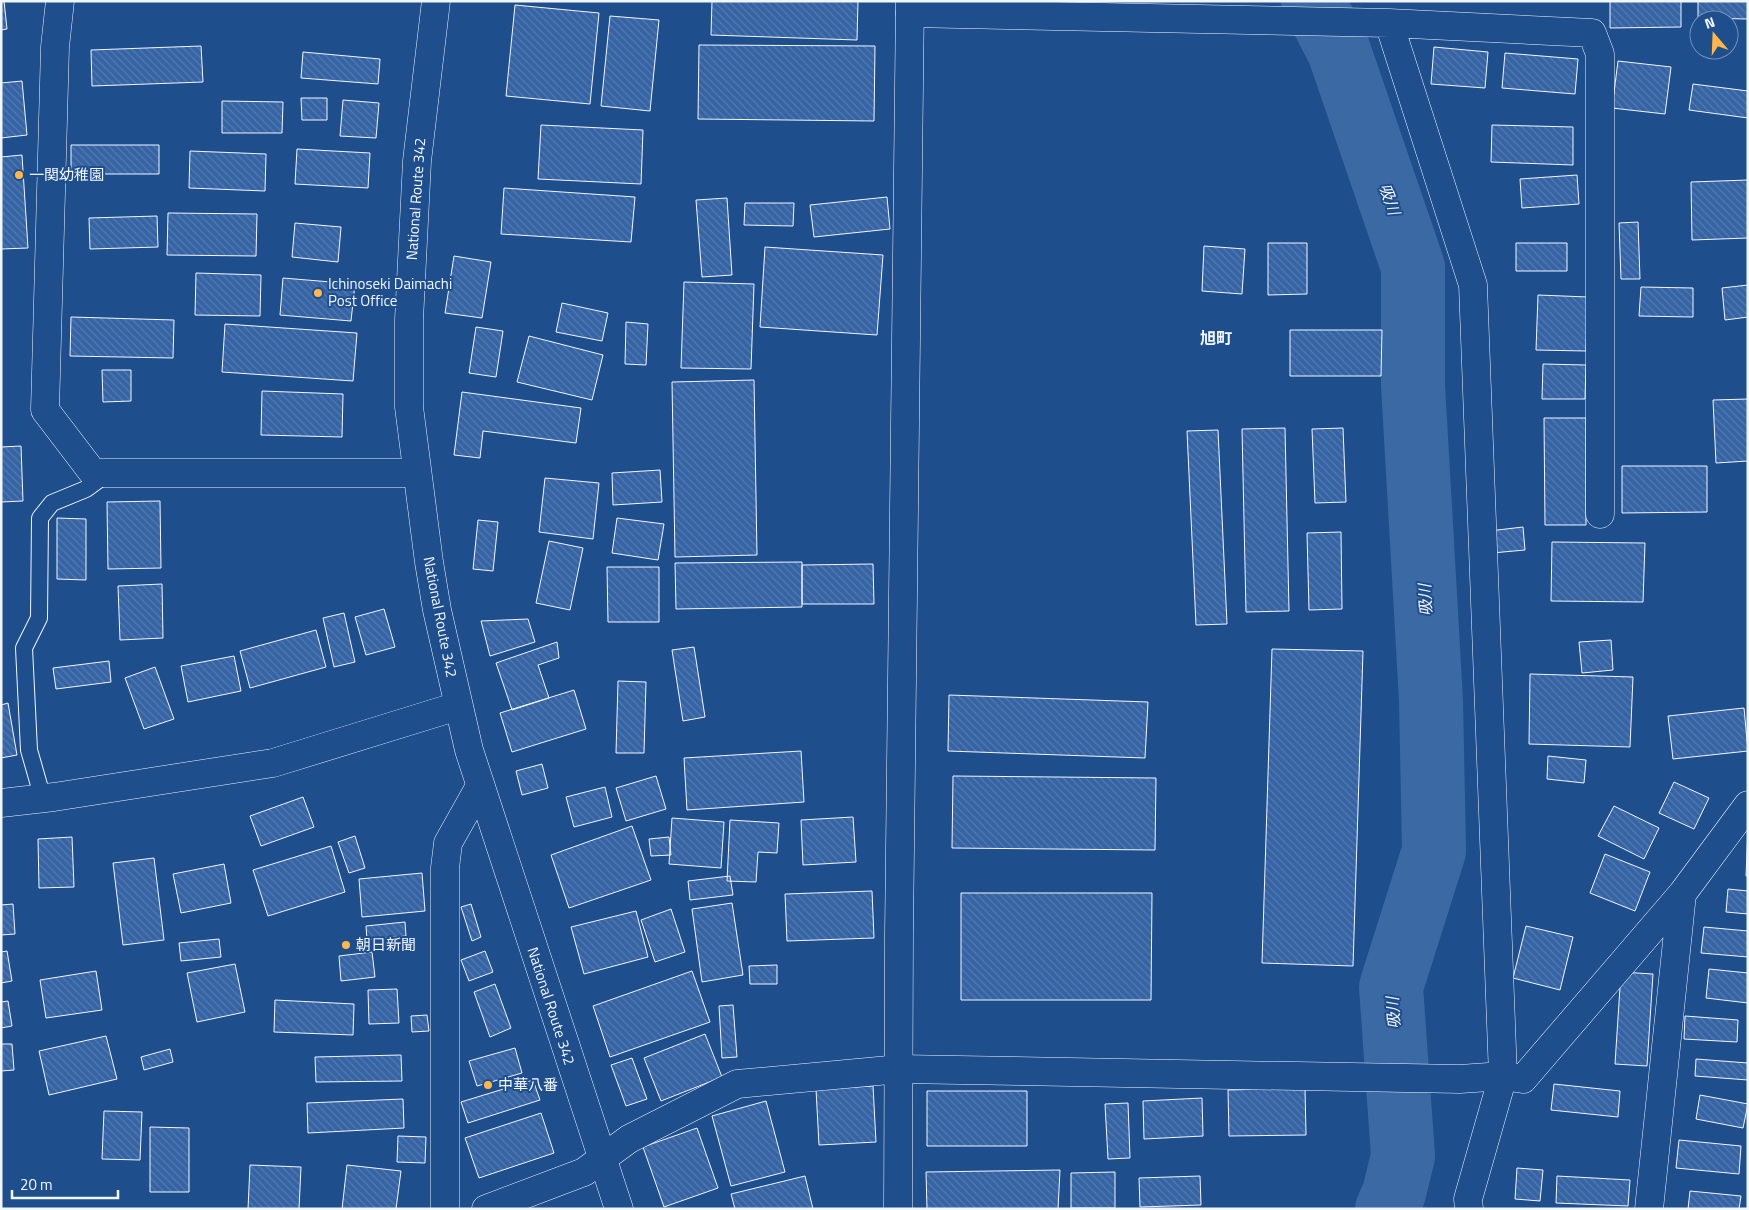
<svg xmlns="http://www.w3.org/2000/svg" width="1749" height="1210" font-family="'Titillium Web','Noto Sans JP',sans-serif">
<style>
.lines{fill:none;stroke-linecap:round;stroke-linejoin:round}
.river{stroke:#3b69a3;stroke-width:64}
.building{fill:url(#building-back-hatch);stroke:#f2f6ff}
.lane-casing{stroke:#f2f6ff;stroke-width:18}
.street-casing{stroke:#f2f6ff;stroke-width:29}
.secondary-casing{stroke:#f2f6ff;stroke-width:29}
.highway-casing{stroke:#f2f6ff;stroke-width:29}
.lane{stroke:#1f4e8c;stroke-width:16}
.street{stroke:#1f4e8c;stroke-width:28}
.secondary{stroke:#1f4e8c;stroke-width:28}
.highway{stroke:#1f4e8c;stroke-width:28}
.poi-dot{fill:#ffb74d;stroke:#1f4e8c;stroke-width:2}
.labels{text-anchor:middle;stroke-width:4;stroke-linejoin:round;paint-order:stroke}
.poi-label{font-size:15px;fill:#f2f6ff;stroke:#1f4e8c;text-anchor:start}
.street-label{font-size:15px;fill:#f2f6ff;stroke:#1f4e8c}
.water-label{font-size:16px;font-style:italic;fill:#f2f6ff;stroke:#1f4e8c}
.neighbourhood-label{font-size:16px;font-weight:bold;fill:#f2f6ff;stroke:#1f4e8c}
</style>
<defs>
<pattern id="building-back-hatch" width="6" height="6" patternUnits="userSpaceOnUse" patternTransform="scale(1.25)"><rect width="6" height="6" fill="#3563a3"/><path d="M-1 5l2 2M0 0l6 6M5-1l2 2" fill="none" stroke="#537ab1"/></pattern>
</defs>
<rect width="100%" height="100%" fill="#1f4e8c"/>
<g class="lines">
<path class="river" d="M1313,1L1339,51L1413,267V385L1431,700L1434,851L1391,987L1403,1156L1394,1193L1387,1209"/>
</g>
<path class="building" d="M1,1H4L7,29L1,30Z
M712,1H858L857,40L711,35Z
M1610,1H1681V27L1610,28Z
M1698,1H1748V19L1698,18Z
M515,5L599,13L590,104L506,96Z
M610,16L659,20L650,111L601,106Z
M699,45L875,46L874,121L698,119Z
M201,46L203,82L92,86L91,50Z
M1434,47L1488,52L1485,88L1431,84Z
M303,52L380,59L378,84L301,78Z
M1505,53L1578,59L1575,94L1502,88Z
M1618,61L1671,67L1665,114L1612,108Z
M22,81L27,135L1,138V83Z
M1693,84L1748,91V118L1689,110Z
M301,98H327V120H302Z
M343,100L379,103L376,138L340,136Z
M222,101L283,102L282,133H222Z
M541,125L643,130L641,184L538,179Z
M1492,125L1573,127V165L1491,162Z
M71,145H159V174H71Z
M297,149L370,153L368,188L295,184Z
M190,151L266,154L265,191L189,188Z
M22,155L28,248L1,249V157Z
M1577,175L1579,204L1522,208L1520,179Z
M1748,180V238L1692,240L1691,182Z
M504,188L635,197L631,242L501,234Z
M887,197L890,229L814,237L810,205Z
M727,198L732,275L702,277L696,200Z
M745,203H794L793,226L744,225Z
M168,213L257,214L256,256L167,255Z
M157,216L158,247L90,249L89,218Z
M1638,222L1640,279H1621L1619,223Z
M295,223L341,227L338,262L292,257Z
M1268,243H1307V294L1268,295Z
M1516,243H1567V271H1516Z
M1204,246L1245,249L1242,294L1202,291Z
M765,247L883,255L877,335L760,327Z
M454,256L491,262L482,318L445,313Z
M196,273L261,275L260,316L195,315Z
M283,278L355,284L351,321L280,315Z
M684,282L754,284L751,369L681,368Z
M1748,285V317L1725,320L1722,288Z
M1641,287L1693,288V317L1639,316Z
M1538,295L1588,297L1586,351L1536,350Z
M562,303L608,313L602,341L556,332Z
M71,317L174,320L173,358L70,356Z
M626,322L648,324L646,365L625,364Z
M225,324L357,333L353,381L222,372Z
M476,327L503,331L496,377L469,373Z
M1290,330H1382L1381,376H1290Z
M529,336L603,355L592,400L517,382Z
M1543,364L1586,365L1585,399H1542Z
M102,370H131V401L103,402Z
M754,380L757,555L675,557L672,382Z
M262,391L343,394L342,437L261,435Z
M462,392L581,408L576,443L483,431L480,458L454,455Z
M1748,399V461L1716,463L1713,400Z
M1544,418H1586V525H1545Z
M1285,428L1289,611L1246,612L1242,429Z
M1343,428L1346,502L1315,503L1312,429Z
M1218,430L1227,624L1196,625L1187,431Z
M21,446L23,501L1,502V447Z
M1622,466H1707V512L1622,513Z
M660,470L662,502L613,505L612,473Z
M545,478L599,483L593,539L539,532Z
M160,501L161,568L108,569L107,502Z
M57,518L86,519V580L57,579Z
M617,518L664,524L658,560L612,553Z
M478,520L498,522L493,571L473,569Z
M1523,527L1525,550L1492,553L1489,531Z
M1341,532L1342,609L1309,610L1307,533Z
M549,541L583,548L570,610L536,603Z
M1552,542L1645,543L1643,602L1551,601Z
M802,562V607L676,609L675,563Z
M873,564L874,604H802V565Z
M607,567H659V622H608Z
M162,584L163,638L120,640L118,586Z
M384,609L395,647L366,655L355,617Z
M344,613L355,662L334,667L323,618Z
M528,619L535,642L490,656L481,621Z
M316,630L326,667L250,688L240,651Z
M1611,640L1613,670L1582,673L1579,642Z
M557,642L559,658L538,665L549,698L512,710L496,663Z
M694,647L705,717L683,721L672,650Z
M1272,649L1363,651L1353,966L1262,963Z
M234,656L241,691L188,702L181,666Z
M109,661L111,682L56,689L53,668Z
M155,667L174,719L144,729L125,678Z
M1530,674L1633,677L1630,747L1529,744Z
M618,681L646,682L644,753H616Z
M574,690L586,729L512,752L500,713Z
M949,695L1148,702L1145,758L948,751Z
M8,703L17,755L1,758V705Z
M1744,708L1748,751L1673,759L1668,716Z
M801,751L804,802L687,810L684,758Z
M1548,756L1586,760L1584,783L1547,779Z
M542,764L548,788L522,795L516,771Z
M656,776L666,809L626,821L616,788Z
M953,776L1156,778L1155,850L952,848Z
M1674,782L1709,798L1694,829L1659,813Z
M605,787L612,817L574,827L566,797Z
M303,797L314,827L261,846L250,816Z
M1614,806L1659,828L1644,859L1598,836Z
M853,817L856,862L803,865L801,820Z
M672,818L724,822L721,868L669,864Z
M730,820L779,823L777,853L758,852L756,882L727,881Z
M632,826L651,880L569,908L551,855Z
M1748,828V876H1746Z
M355,836L365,868L349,873L338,842Z
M72,837L74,887L39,888L38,839Z
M669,837L671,855L651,856L649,839Z
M331,846L345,892L268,916L253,870Z
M1605,854L1650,872L1635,911L1590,893Z
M154,858L164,940L123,945L113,863Z
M224,864L231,903L181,913L173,874Z
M422,873L425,911L362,917L359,879Z
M730,876L733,895L690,900L688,881Z
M1728,889L1748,891V914L1726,912Z
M872,891L874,938L787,941L785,894Z
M961,893H1152L1151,1000H961Z
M732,903L743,975L702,982L692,909Z
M13,904L15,934L1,935V905Z
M471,904L481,937L472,941L461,907Z
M671,909L685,952L655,962L641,920Z
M636,911L648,957L584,974L571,927Z
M405,922L406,936L367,940L366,926Z
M1526,926L1573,937L1560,990L1513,978Z
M1704,927L1748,931V957L1701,953Z
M219,939L221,957L181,961L179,943Z
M7,951L12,981L1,983V952Z
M485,951L493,972L469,981L461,960Z
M372,952L375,977L341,981L339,956Z
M235,964L245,1012L197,1022L187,973Z
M777,965V984H750L749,966Z
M1709,969L1748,973V1003L1706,998Z
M96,971L102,1010L46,1018L40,980Z
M692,971L710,1022L610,1057L593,1006Z
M1621,972L1653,974L1647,1066L1615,1064Z
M495,984L511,1028L490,1037L474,992Z
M397,989L399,1023L369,1024L368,990Z
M275,1000L354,1004L353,1035L274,1032Z
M8,1001L12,1026L1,1028V1002Z
M733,1005L737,1057L722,1058L719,1006Z
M427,1015L429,1031L412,1032L411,1016Z
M1685,1016L1738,1020L1737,1042L1684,1039Z
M705,1034L722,1077L661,1101L644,1058Z
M106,1036L117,1079L49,1095L39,1051Z
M1,1044H12L14,1070L1,1071Z
M515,1048L522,1073L477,1086L469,1061Z
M170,1049L173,1062L144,1070L141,1057Z
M401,1055L402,1081L316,1082L315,1057Z
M632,1058L647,1099L626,1106L611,1065Z
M1696,1059L1748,1063V1080L1695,1076Z
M533,1080L540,1100L468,1123L461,1102Z
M1554,1084L1620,1091L1618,1117L1551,1110Z
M873,1086L876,1142L819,1145L816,1089Z
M1305,1088L1306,1135L1229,1136L1228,1090Z
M927,1091H1027V1146H927Z
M1700,1095L1748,1104L1743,1128L1696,1119Z
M1202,1098L1203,1136L1144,1139L1143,1101Z
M403,1099L404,1128L308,1133L307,1103Z
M766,1101L785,1172L731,1186L712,1116Z
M1128,1103L1130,1158L1108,1159L1105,1104Z
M104,1111L142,1112L140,1160L102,1159Z
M541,1113L554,1153L479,1178L465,1138Z
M150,1127L189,1128V1192H150Z
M697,1128L718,1188L664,1207L643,1147Z
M398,1136L426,1137L425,1163L397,1162Z
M1679,1140L1741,1146L1739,1174L1676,1168Z
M250,1165L301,1167L299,1209H248Z
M347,1165L401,1171L396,1209H342Z
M1517,1168L1543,1170L1540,1201L1515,1199Z
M1060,1170L1058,1209H927L926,1172Z
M1115,1172V1208H1071V1173Z
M805,1176L813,1209H735L731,1194Z
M1200,1176L1201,1205L1140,1207L1139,1178Z
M1557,1176L1630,1180L1628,1206L1556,1203Z
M1690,1191L1741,1196L1739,1209H1688Z"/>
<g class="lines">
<g class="lane-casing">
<path id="lane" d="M43,799L29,750L24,648L39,618L40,518L52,503L86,489L108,473"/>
</g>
<g class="street-casing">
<path id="street" d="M60,1L55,47L45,410L93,473H416
M910,13L1389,23L1473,285L1503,1076L1523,1079L1682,894L1748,805
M1389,23L1592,33L1600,54V514
M445,1209V868L448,843L480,786
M486,1209L584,1172L629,1139L737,1084L900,1069L1460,1079L1503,1076L1468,1199L1469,1209
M1649,1209L1682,894"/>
</g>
<g class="secondary-casing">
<path id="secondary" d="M1,803L54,797L273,763L458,706
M898,1209L899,934L910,1"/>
</g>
<g class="highway-casing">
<path id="highway" d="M436,1L417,161L409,320V407L429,562L437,610L469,750L619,1209"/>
</g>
<use href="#lane" class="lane"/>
<use href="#street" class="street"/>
<use href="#secondary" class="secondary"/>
<use href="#highway" class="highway"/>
</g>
<g class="poi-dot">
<circle cx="19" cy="175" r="5"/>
<circle cx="318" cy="293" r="5"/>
<circle cx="346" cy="945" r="5"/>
<circle cx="488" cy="1085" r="5"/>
</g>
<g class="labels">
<g class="poi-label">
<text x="29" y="180">一関幼稚園</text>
<text x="328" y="289">Ichinoseki Daimachi<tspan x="328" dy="17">Post Office</tspan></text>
<text x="356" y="950">朝日新聞</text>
<text x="498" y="1090">中華八番</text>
</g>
<g class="street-label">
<text transform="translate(416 199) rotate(-86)" y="5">National Route 342</text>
<text transform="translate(440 617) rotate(79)" y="5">National Route 342</text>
<text transform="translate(551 1006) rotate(72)" y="5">National Route 342</text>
</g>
<g class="water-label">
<text transform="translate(1390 199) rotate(71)" y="6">吸川</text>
<text transform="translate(1425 600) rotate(-93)" y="6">吸川</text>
<text transform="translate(1393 1013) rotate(-94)" y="6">吸川</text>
</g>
<g class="neighbourhood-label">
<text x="1216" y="344">旭町</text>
</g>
</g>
<rect width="1749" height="1210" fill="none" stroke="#f2f6ff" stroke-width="5"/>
<g transform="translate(1714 35) rotate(341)"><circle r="24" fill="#1f4e8c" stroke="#7391ba"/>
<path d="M0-4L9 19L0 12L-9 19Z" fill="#ffb74d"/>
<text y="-8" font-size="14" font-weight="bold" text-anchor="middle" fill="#f2f6ff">N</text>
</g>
<path d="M12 1190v8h106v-8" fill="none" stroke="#f2f6ff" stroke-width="2.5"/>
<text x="20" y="1190" font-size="15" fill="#f2f6ff" stroke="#1f4e8c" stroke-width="4" paint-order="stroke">20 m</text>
</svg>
